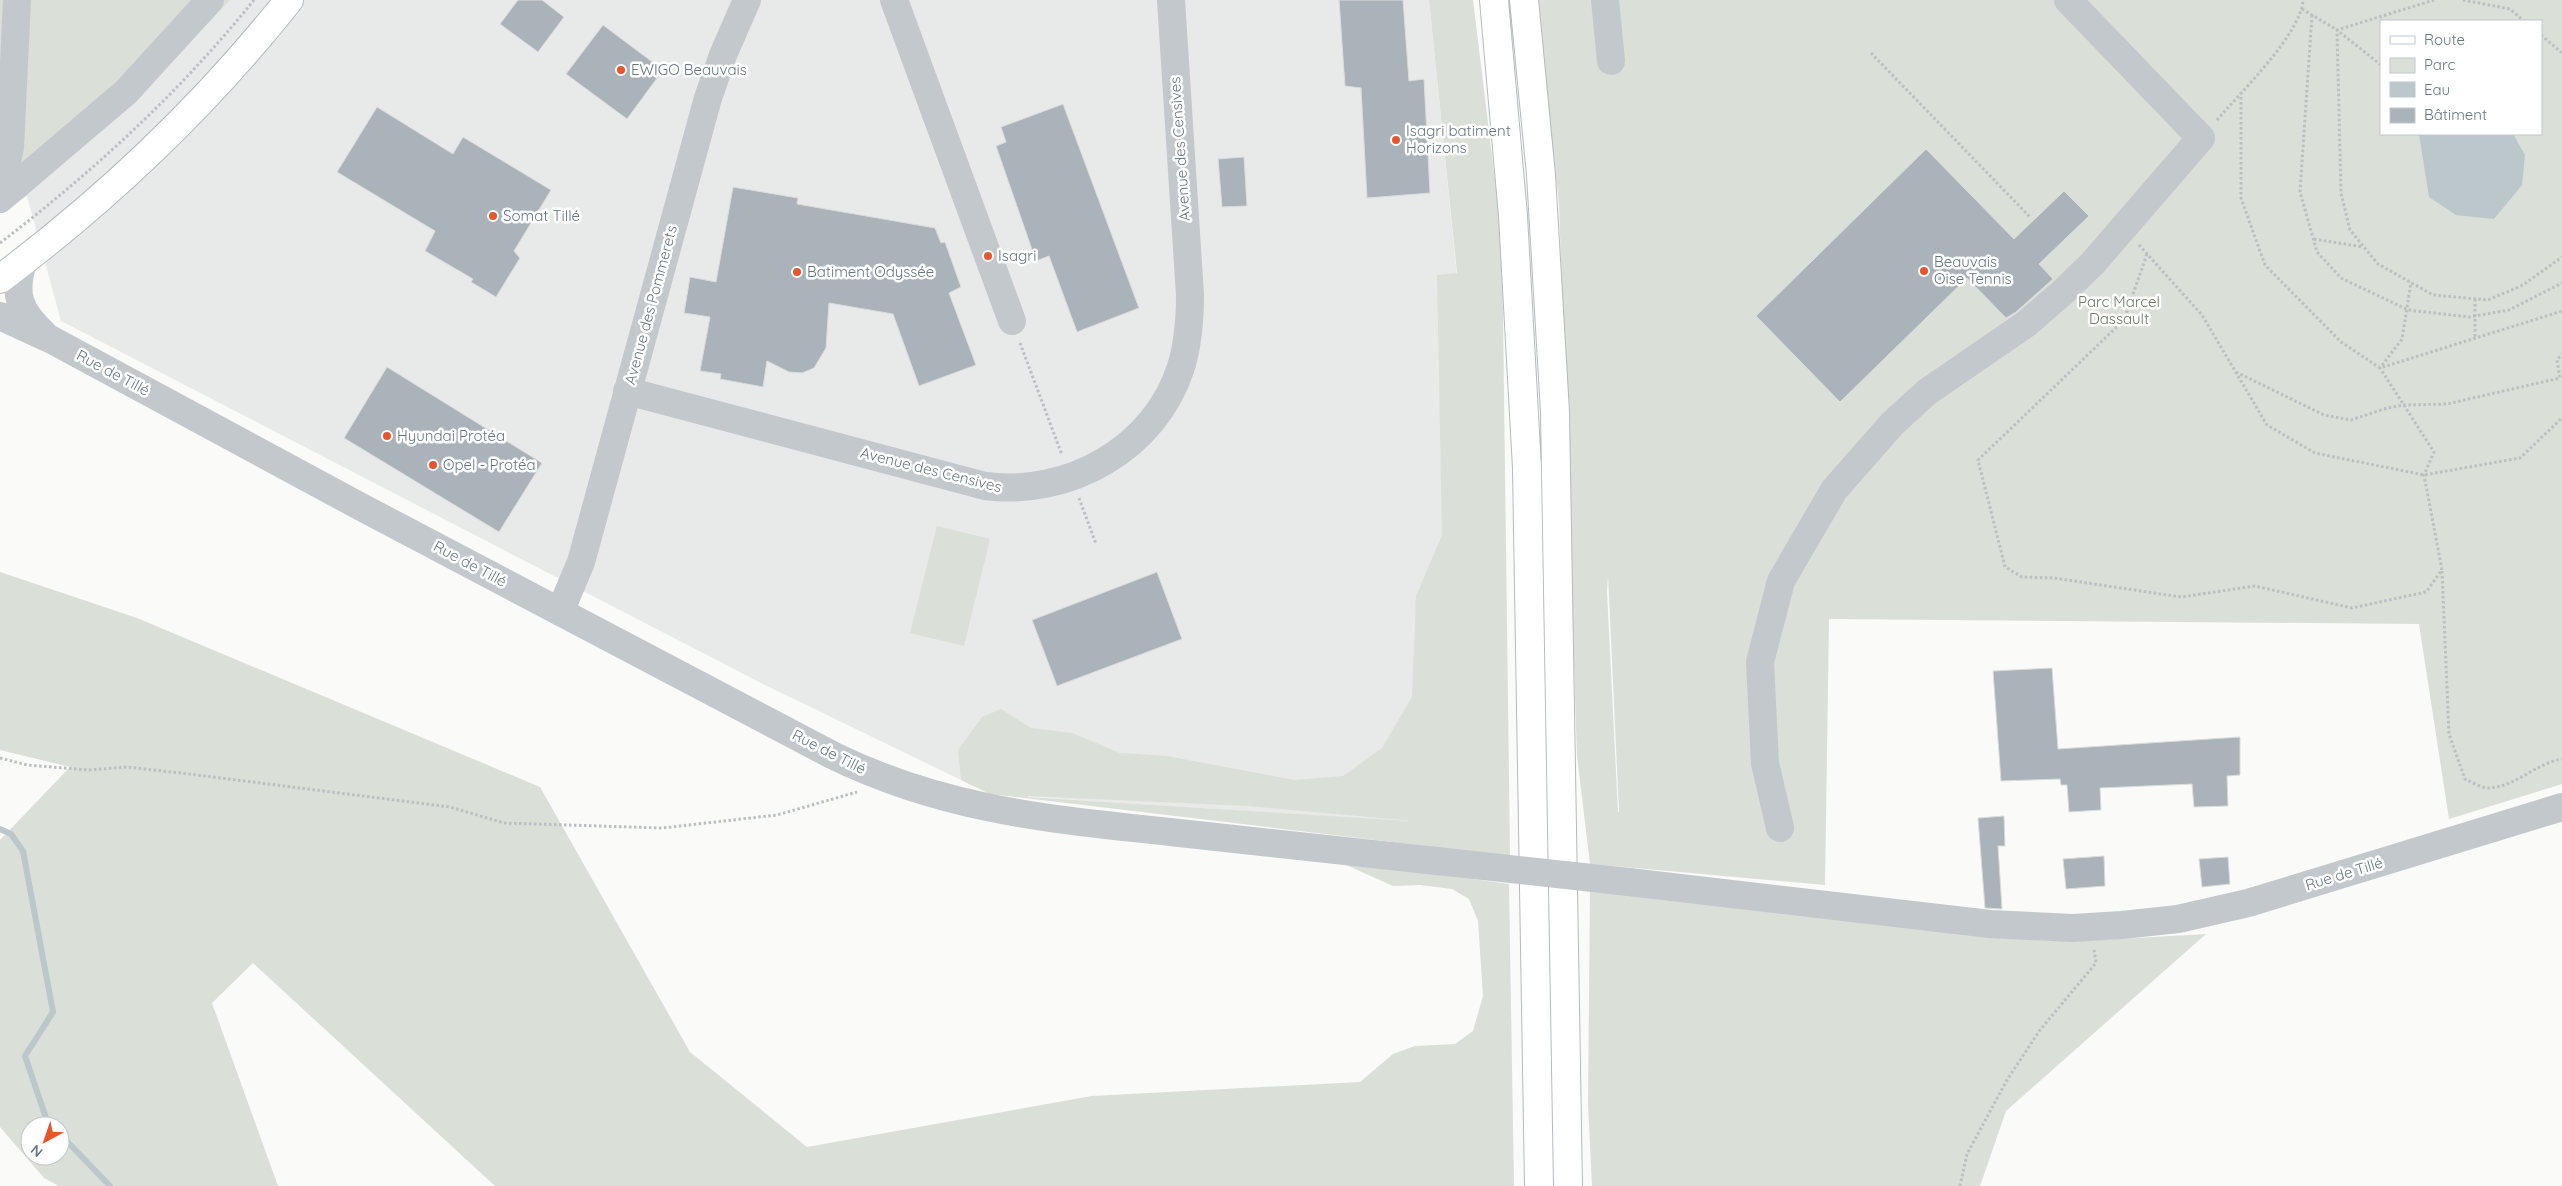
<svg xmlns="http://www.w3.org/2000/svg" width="2562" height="1186" font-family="Quicksand,sans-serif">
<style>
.built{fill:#e8e9e9}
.green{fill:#dadfd7;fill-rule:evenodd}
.water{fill:#bbc7cb}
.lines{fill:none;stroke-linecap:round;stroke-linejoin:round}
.stream{stroke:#bbc7cb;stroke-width:6}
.building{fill:#aab3b9;stroke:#dcdcda}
.major-casing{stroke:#b5babe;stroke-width:30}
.path{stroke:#bbbfc2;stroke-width:3;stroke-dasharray:2.5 2.5;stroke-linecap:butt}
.minor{stroke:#c3c8cc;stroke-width:28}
.major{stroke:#fff;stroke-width:28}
.minor-bridge{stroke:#c3c8cc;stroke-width:28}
.poi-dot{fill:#e4572e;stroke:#fff;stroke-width:2}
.labels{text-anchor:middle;stroke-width:5;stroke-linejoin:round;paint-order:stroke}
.poi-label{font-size:15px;fill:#657683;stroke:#fff;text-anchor:start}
.street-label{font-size:15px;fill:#657683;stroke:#fff}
.park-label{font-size:15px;fill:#687a64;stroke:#fff}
</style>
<rect width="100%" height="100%" fill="#fafaf8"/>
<path class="built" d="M0,0H1429L1462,326L1467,826L990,794L763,684L61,321L27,196L0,213Z"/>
<path class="green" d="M0,0H230L131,104L27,195L0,213Z
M1429,0H1473L1502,238L1510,856L990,794L961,780L958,750L982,717L1001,709L1031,728L1072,733L1120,753L1167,756L1294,780L1343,776L1382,748L1412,697L1416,596L1442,535L1437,275L1457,273ZM1028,796L1248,806L1424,822L1028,797Z
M1536,0H2562V784L2449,819L2419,624L1829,619L1825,885L1590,864L1577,756L1559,203ZM2381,21H2541V134H2381ZM1608,575L1619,812H1618L1607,592Z
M937,526L990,539L964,646L910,633Z
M0,572L137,618L540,787L690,1052L807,1147L1092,1096L1360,1082L1393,1054L1415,1046L1455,1044L1473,1031L1483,996L1478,921L1469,899L1452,889L1420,885L1393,886L1335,860L1509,884L1514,1186H495L253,963L212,1003L278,1186H59L44,1178L0,1127V840L70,767L0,750ZM30,1126H60V1156H30Z
M1590,891L2082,941L2206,934L2006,1111L1980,1186H1592L1588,1104Z"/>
<path class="water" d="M2419,134H2513L2525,155L2522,185L2494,219L2456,215L2429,197Z"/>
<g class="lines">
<path class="stream" d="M0,829L11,834L23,851L53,1012L25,1056L47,1121L52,1126
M60,1134L110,1186"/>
</g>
<path class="building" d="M518,0H542L564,17L538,52L500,24Z
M1339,0H1403L1409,81L1424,79L1430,193L1367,198L1361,88L1345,86Z
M603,25L663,70L627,119L566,74Z
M1063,104L1139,308L1077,332L1049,256L1036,261L996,146L1006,142L1001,127Z
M377,107L453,154L463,137L551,190L514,251L520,258L496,297L471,282L473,279L425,251L435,231L337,172Z
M1926,149L2014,239L2064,191L2089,216L2039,264L2053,279L2016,312L2006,318L1967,278L1840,402L1756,316Z
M1244,157L1247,206L1222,207L1218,159Z
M733,187L798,198L797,204L935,228L941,243L945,242L961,287L949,293L976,365L919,386L893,314L829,303L826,348L814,368L802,373L789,372L767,361L763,387L720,379L721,374L700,371L710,317L684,313L690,277L716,282Z
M387,367L542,463L499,532L344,438Z
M1157,572L1182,639L1057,686L1032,620Z
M2052,668L2058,749L2240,737V775L2227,776L2228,806L2194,807L2192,784L2100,788L2101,810L2069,812L2067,785H2061L2060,779L2001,781L1993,671Z
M2004,816L2005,846H1998L2002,909L1985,908L1978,818Z
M2104,856L2105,886L2066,889L2063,859Z
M2228,857L2230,884L2202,887L2199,859Z"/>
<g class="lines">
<g class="major-casing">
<path id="major" d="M1494,0L1513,216L1527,468L1539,1186
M1524,0L1541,175L1555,412L1568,1186
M0,279C108,198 205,106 289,0"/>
</g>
<path class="path" d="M2463,0L2510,9L2524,21
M2302,9L2337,30L2434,0
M2312,15L2300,192L2317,252L2341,278L2408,310L2469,317L2509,310L2562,283
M2541,35L2562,53
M1871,53L2030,217
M2381,65L2337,30L2341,193L2350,230L2378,264L2433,295L2488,300L2523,285L2562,257
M2241,92V198L2265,265L2341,342L2380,368L2562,311
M2217,120C2240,93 2301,34 2303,0
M2314,239L2363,247
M0,243C94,171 180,92 254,0
M2139,245L2202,315L2267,425L2315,453L2424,475L2520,458L2562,418
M2147,254L2124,320L1978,460L2005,567L2022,577L2054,578L2181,597L2255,586L2352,608L2426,592L2442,570L2424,475L2434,452L2380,368L2402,339L2411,282
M2475,299V339
M1020,343L1062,455
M2236,372L2324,415L2351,420L2387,408L2404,405L2447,404L2560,378L2557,360L2562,354
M1079,498L1096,544
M2442,571L2449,734L2465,779C2472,782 2481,788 2488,788C2516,787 2536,763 2562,759
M0,758L27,765L89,770L127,767L189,774L450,807L504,823L662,828L777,815L857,792
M1960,1186L1967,1154L2007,1080L2040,1030L2096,963L2094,950"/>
<path class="minor" d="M894,0L1012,321
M1605,0L1611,61
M0,196L10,148L17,0
M0,199L126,92L210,0
M23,262C13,294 19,311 43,333
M0,316L52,340L365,509L832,755C944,810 1049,819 1170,832C1259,841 1348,851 1437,861
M627,391L985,486C1068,497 1155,449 1181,367C1188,344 1190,319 1190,295L1171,0
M560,612L581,562L708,98L723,55L747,0
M1780,828L1765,763L1760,662L1781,581L1834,490L1892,424L1927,392L2026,324L2062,293L2093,263L2201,138L2068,0
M1629,882L1990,924L2073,928L2122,925L2178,919L2248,903L2562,807"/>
<use href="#major" class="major"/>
<path class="minor-bridge" d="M1437,861L1629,882"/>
</g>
<g class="poi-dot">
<circle cx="621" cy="70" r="5"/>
<circle cx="1396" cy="140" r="5"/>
<circle cx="493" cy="216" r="5"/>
<circle cx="988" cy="256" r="5"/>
<circle cx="1924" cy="271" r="5"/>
<circle cx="797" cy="272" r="5"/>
<circle cx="387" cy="436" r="5"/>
<circle cx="433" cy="465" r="5"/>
</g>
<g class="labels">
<g class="poi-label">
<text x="631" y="75">EWIGO Beauvais</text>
<text x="1406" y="136">Isagri batiment<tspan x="1406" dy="17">Horizons</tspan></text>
<text x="503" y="221">Somat Tillé</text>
<text x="998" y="261">Isagri</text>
<text x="1934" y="267">Beauvais<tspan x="1934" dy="17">Oise Tennis</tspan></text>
<text x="807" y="277">Batiment Odyssée</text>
<text x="397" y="441">Hyundai Protéa</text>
<text x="443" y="470">Opel - Protéa</text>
</g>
<g class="street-label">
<text transform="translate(1180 149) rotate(-94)" y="5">Avenue des Censives</text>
<text transform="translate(651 305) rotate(-75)" y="5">Avenue des Pommerets</text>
<text transform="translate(113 373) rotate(28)" y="5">Rue de Tillé</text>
<text transform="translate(931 470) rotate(14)" y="5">Avenue des Censives</text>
<text transform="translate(470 564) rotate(28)" y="5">Rue de Tillé</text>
<text transform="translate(829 752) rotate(27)" y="5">Rue de Tillé</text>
<text transform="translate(2344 874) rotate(-17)" y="5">Rue de Tillé</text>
</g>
<g class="park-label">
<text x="2119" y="307">Parc Marcel<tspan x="2119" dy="17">Dassault</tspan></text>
</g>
</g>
<rect x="2380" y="20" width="162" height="115" fill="#ffffff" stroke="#c1c8cd"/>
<rect x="2390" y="36" width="25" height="8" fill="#ffffff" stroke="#c1c8cd"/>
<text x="2424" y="45" font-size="15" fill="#657683">Route</text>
<rect x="2390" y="58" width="25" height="15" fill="#dadfd7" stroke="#c1c8cd"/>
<text x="2424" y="70" font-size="15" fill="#657683">Parc</text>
<rect x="2390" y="82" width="25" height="15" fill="#bbc7cb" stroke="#c1c8cd"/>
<text x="2424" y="95" font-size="15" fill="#657683">Eau</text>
<rect x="2390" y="108" width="25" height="15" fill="#aab3b9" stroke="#c1c8cd"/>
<text x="2424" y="120" font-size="15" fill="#657683">Bâtiment</text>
<g transform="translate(45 1141) rotate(220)"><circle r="24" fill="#ffffff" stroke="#c1c8cd"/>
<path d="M0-4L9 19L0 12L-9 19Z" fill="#e4572e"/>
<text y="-8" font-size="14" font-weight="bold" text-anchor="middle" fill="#657683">N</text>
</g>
</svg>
